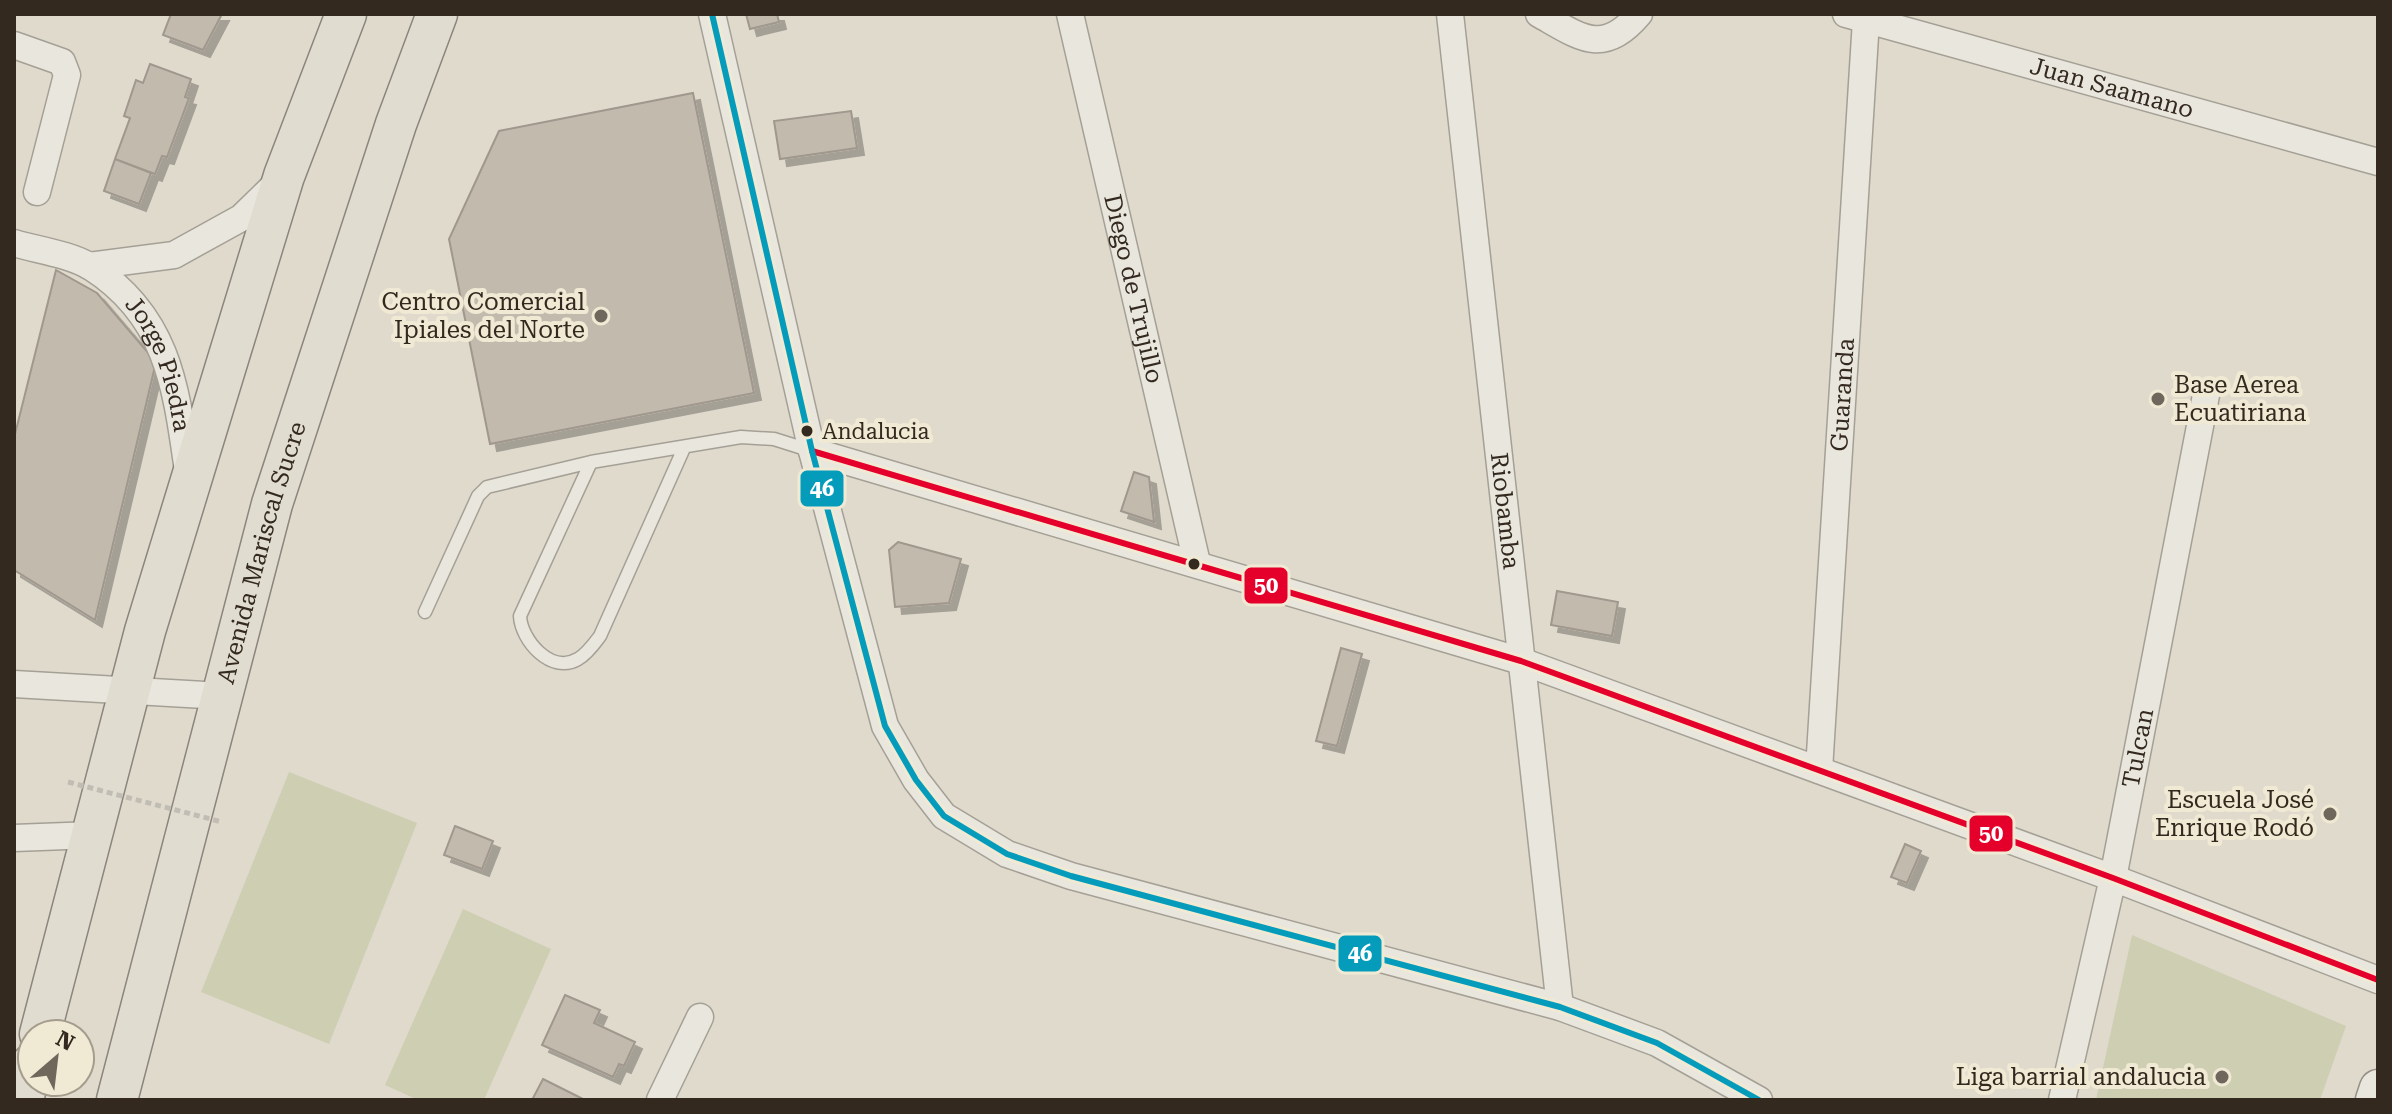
<svg xmlns="http://www.w3.org/2000/svg" width="2392" height="1114" font-family="'Roboto Serif',serif">
<style>
.green{fill:#ceceb2}
.building{fill:#c3baae;stroke:#a0978d;stroke-width:2;filter:url(#shadow)}
.lines{fill:none;stroke-linecap:round;stroke-linejoin:round}
.service-casing{stroke:#a5a096;stroke-width:15}
.minor-casing{stroke:#a5a096;stroke-width:29}
.secondary-casing{stroke:#958f86;stroke-width:39}
.primary-casing{stroke:#8b857d;stroke-width:43}
.service{stroke:#e9e6dd;stroke-width:12}
.minor{stroke:#e9e6dd;stroke-width:26}
.secondary{stroke:#e9e6dd;stroke-width:36}
.primary{stroke:#e0dcd0;stroke-width:40}
.path-bridge{stroke:#c1bdb4;stroke-width:5;stroke-dasharray:6 4;stroke-linecap:butt}
.bus-1-casing{stroke:#f0e9d4;stroke-width:12}
.bus-2-casing{stroke:#f0e9d4;stroke-width:12}
.bus-1{stroke:#e4002b;stroke-width:6}
.bus-2{stroke:#059cbc;stroke-width:6}
.poi-dot{fill:#70675c;stroke:#f0e9d4;stroke-width:3}
.bus-dot{fill:#33291f;stroke:#f0e9d4;stroke-width:3}
.labels{text-anchor:middle;stroke-width:8;stroke-linejoin:round;paint-order:stroke}
.bus-label{font-size:22px;fill:#33291f;stroke:#f0e9d4;text-anchor:start}
.street-label{font-size:24px;fill:#33291f;stroke:#f0e9d4}
.poi-label{font-size:24px;fill:#33291f;stroke:#f0e9d4;text-anchor:end}
.line-badge{stroke:#f0e9d4;stroke-width:3}
.badge-label{font-size:22px;text-anchor:middle;font-weight:bold;fill:#fff}
</style>
<defs>
<filter id="shadow"><feDropShadow dx="7" dy="7" stdDeviation="0" flood-color="#0004"/></filter>
</defs>
<rect width="100%" height="100%" fill="#e0dacd"/>
<path class="green" d="M289,772L417,823L329,1044L201,992Z
M463,909L551,949L484,1100H418L385,1085Z
M2132,935L2346,1026L2320,1100H2096Z"/>
<path class="building" d="M171,14H222L203,50L163,35Z
M746,14H777L779,22L750,29Z
M150,64L191,79L185,97L189,98L167,157L162,156L155,174L115,159L130,118L124,116L136,80L143,83Z
M693,93L754,393L490,444L449,239L499,131Z
M851,111L857,148L780,159L774,121Z
M115,159L151,173L139,204L104,191Z
M56,270L97,293L156,362L95,620L14,570V438Z
M1134,472L1149,477L1154,522L1121,511Z
M898,542L961,559L949,603L895,607L889,550Z
M1557,591L1618,602L1612,636L1551,625Z
M1341,648L1362,654L1337,746L1316,741Z
M455,826L493,841L482,869L444,855Z
M1905,844L1921,851L1907,883L1891,877Z
M565,995L600,1010L594,1023L635,1042L624,1066L619,1064L613,1077L542,1045Z
M543,1079L585,1100H532Z"/>
<g class="lines">
<g class="service-casing">
<path id="service" d="M591,462L520,616C521,640 551,675 578,659C587,654 594,644 600,636L684,448
M425,612L478,496L487,487L591,462L741,437L774,439L812,451"/>
</g>
<g class="minor-casing">
<g id="minor">
<path d="M712,14L812,451L885,726L916,780L944,816L1007,854L1071,876L1560,1007L1657,1043L1759,1100"/>
<path id="s1" d="M1070,14L1197,563"/>
<path id="s2" d="M1450,14L1560,1007"/>
<path d="M1539,14C1580,37 1603,57 1639,14"/>
<path id="s3" d="M1846,14L2378,162"/>
<path d="M14,45L62,62L67,75L37,192"/>
<path id="s4" d="M14,243C37,250 70,254 91,267C168,316 176,387 188,471"/>
<path d="M89,266L174,255L241,218L280,180"/>
<path d="M812,451L1521,661L2113,878L2378,980"/>
<path d="M14,684L222,696"/>
<path id="s5" d="M1819,770L1866,20"/>
<path d="M14,838L93,835"/>
<path d="M660,1100L700,1017"/>
<path id="s6" d="M2062,1100L2113,878L2206,395"/>
</g>
</g>
<g class="secondary-casing">
<path id="secondary" d="M2374,1100L2378,1088"/>
</g>
<g class="primary-casing">
<g id="primary">
<path d="M40,1034L145,631L284,176L346,14"/>
<path d="M23,1100L32,1064"/>
<path id="s7" d="M117,1100L272,504L396,124L437,14"/>
</g>
</g>
<use href="#service" class="service"/>
<use href="#minor" class="minor"/>
<use href="#secondary" class="secondary"/>
<use href="#primary" class="primary"/>
<path class="path-bridge" d="M68,782L222,822"/>
<g class="bus-1-casing">
<path id="bus-1" d="M812,451L1521,661L2113,878L2378,980"/>
</g>
<g class="bus-2-casing">
<path id="bus-2" d="M712,14L812,451L885,726L916,780L944,816L1007,854L1071,876L1560,1007L1657,1043L1759,1100"/>
</g>
<use href="#bus-1" class="bus-1"/>
<use href="#bus-2" class="bus-2"/>
</g>
<g class="poi-dot">
<circle cx="601" cy="316" r="8"/>
<circle cx="2158" cy="399" r="8"/>
<circle cx="2330" cy="814" r="8"/>
<circle cx="2222" cy="1077" r="8"/>
</g>
<g class="bus-dot">
<circle cx="807" cy="431" r="7"/>
<circle cx="1194" cy="564" r="7"/>
</g>
<g class="labels">
<g class="bus-label">
<text x="822" y="439">Andalucia</text>
</g>
<g class="street-label">
<text dy="8" stroke="none"><textPath href="#s3" startOffset="276">Juan Saamano</textPath></text>
<text dy="8" stroke="none"><textPath href="#s1" startOffset="282">Diego de Trujillo</textPath></text>
<text dy="8" stroke="none"><textPath href="#s4" startOffset="204">Jorge Piedra</textPath></text>
<text dy="8" stroke="none"><textPath href="#s5" startOffset="376">Guaranda</textPath></text>
<text dy="8" stroke="none"><textPath href="#s2" startOffset="500">Riobamba</textPath></text>
<text dy="8" stroke="none"><textPath href="#s7" startOffset="566">Avenida Mariscal Sucre</textPath></text>
<text dy="8" stroke="none"><textPath href="#s6" startOffset="360">Tulcan</textPath></text>
</g>
<g class="poi-label">
<text x="585" y="310">Centro Comercial<tspan x="585" dy="28">Ipiales del Norte</tspan></text>
<text x="2174" y="393" text-anchor="start">Base Aerea<tspan x="2174" dy="28">Ecuatiriana</tspan></text>
<text x="2314" y="808">Escuela José<tspan x="2314" dy="28">Enrique Rodó</tspan></text>
<text x="2206" y="1085">Liga barrial andalucia</text>
</g>
</g>
<g class="line-badge">
<rect x="799" y="469" width="46" height="39" rx="8" fill="#059cbc"/>
<rect x="1243" y="566" width="46" height="39" rx="8" fill="#e4002b"/>
<rect x="1968" y="814" width="46" height="39" rx="8" fill="#e4002b"/>
<rect x="1337" y="934" width="46" height="39" rx="8" fill="#059cbc"/>
</g>
<g class="badge-label">
<text x="822" y="496">46</text>
<text x="1266" y="593">50</text>
<text x="1991" y="841">50</text>
<text x="1360" y="961">46</text>
</g>
<rect width="2392" height="1114" fill="none" stroke="#33291f" stroke-width="32"/>
<g transform="translate(56 1058) rotate(28)"><circle r="38" fill="#f0e9d4" stroke="#a49c8c" stroke-width="2"/>
<path d="M0-6L14 30L0 20L-14 30Z" fill="#70675c"/>
<text y="-12" font-size="22" font-weight="bold" text-anchor="middle" fill="#33291f">N</text>
</g>
</svg>
